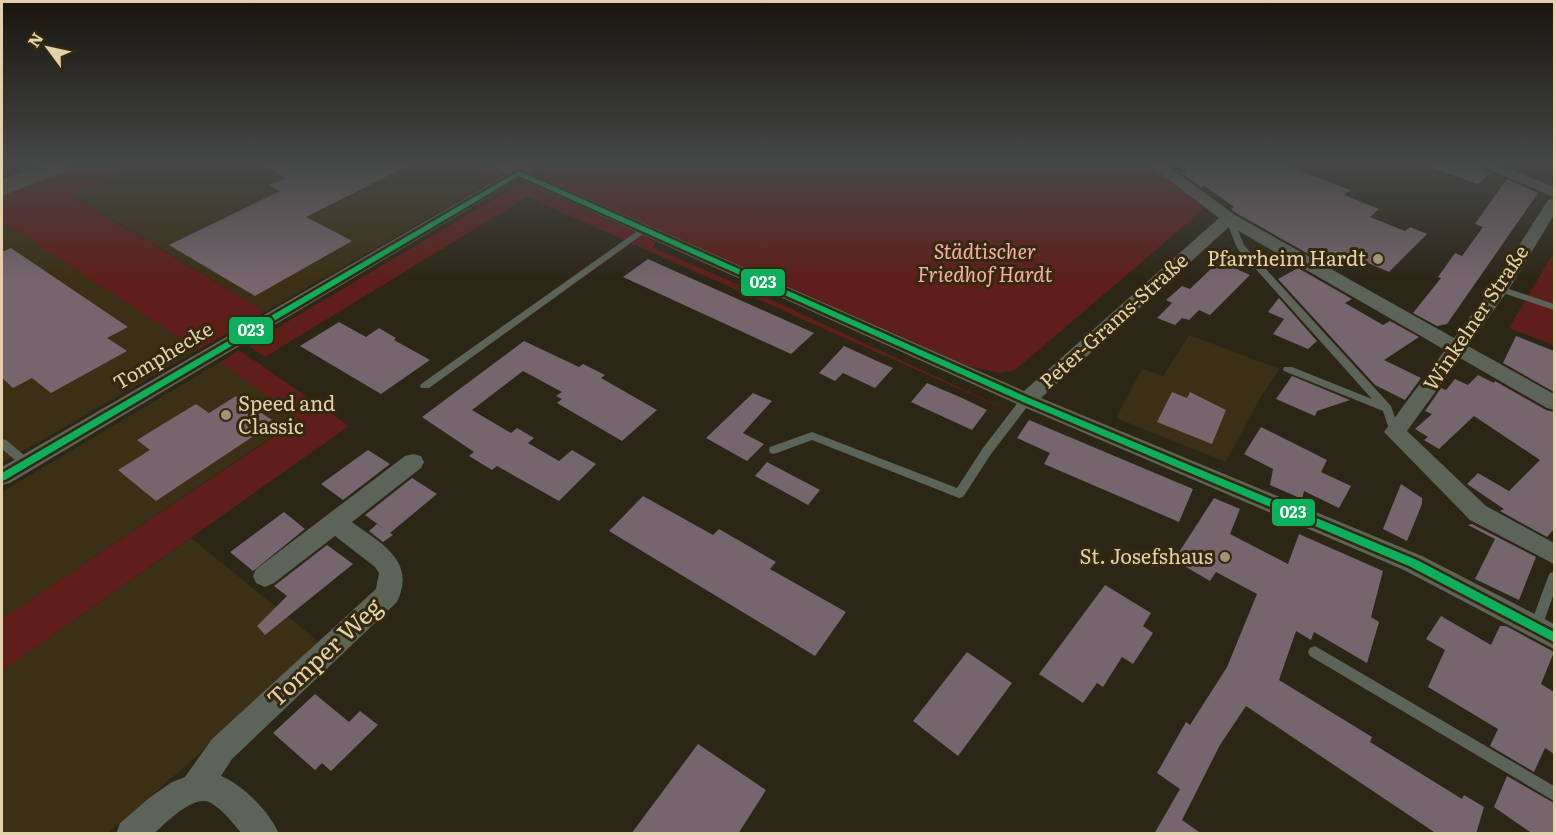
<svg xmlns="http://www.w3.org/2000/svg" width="1556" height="835" font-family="Literata,serif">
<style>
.built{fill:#3b3015}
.green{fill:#5f1e1a}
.building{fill:#75656c}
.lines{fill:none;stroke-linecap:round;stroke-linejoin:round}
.lane{fill:#5c6359;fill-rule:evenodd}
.street{fill:#5c6359;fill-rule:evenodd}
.highway{fill:#5b5f51;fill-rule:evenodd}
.bus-1-casing{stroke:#34290f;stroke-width:5}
.bus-1{fill:#0daf5c;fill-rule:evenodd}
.poi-dot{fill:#a29577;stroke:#34290f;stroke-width:2}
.labels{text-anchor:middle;stroke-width:6;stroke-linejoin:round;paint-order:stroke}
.park-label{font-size:20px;font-style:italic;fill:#fcafa6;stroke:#34290f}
.poi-label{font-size:20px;fill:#e2d1ab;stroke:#34290f;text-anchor:end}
.street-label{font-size:20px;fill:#e2d1ab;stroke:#34290f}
.near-street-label{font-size:24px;fill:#e2d1ab;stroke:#34290f}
.line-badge{stroke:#34290f;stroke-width:2}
.badge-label{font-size:16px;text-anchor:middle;font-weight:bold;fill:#fff}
</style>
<rect width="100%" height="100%" fill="#2c2617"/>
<path class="built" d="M144,164H456L492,181L265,312L72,195Z
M7,223L198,350L2,463V226Z
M1189,335L1280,369L1260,398L1226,462L1116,418L1142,369L1163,376Z
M220,362L300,418L2,619V492Z
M191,538L324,646L108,833H2V671Z"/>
<path class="green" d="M80,164H144L72,196L265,312L198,350L7,224L2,226V196Z
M456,164H485L500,172L501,176L492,181Z
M545,164H1149L1205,208L1015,370L999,373L971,367L537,176V169Z
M526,183L656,242L652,247L735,283L1027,419L527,197L265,357L248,345L511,189Z
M1551,257L1554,258V345L1509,328Z
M239,350L349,426L2,671V619L300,419L220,362Z"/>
<path class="building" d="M261,164H411L306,217L352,241L255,296L169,245L280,191L269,185L286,178Z
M1177,164H1282L1350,190L1344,195L1379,209L1370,217L1405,231L1410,227L1427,234L1389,272L1342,252L1328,265L1236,213L1231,209L1234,207L1205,186L1201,187L1181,173L1187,172Z
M1429,164H1474L1490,173L1478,184L1429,167Z
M1507,179L1538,193L1447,324L1437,326L1413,313L1441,278L1438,277L1455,253L1462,256L1483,227L1475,224Z
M11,248L128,327L107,338L127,351L51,393L32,378L13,388L2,378V252Z
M648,259L677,272L814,333L791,354L623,277Z
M1219,261L1250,275L1210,315L1199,310L1189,320L1182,318L1175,325L1157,318L1172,303L1166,300L1182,286L1190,289Z
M1298,268L1352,299L1345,303L1383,325L1390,321L1419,337L1384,360L1421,378L1405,400L1375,385L1278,279Z
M1279,298L1317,341L1308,349L1273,334L1284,319L1268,312Z
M339,322L366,337L379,328L396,338L394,340L430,360L381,394L300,346Z
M1516,336L1554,351V392L1503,363Z
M524,341L579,367L583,364L605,375L601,378L657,410L622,441L557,403L562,399L556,396L562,392L523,371L472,410L511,433L517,428L534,438L528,443L559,461L572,450L596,464L559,501L497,466L492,470L469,456L474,452L422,417Z
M844,346L877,361L893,368L875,388L843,373L835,381L819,373Z
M1478,375L1494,383L1495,381L1546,410L1554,412V529L1547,537L1500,511L1504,509L1467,484L1478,473L1509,491L1540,460L1474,416L1439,449L1424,440L1428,437L1415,429L1432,414L1425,411L1441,388L1446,390L1455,379L1468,385Z
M1292,376L1350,400L1317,411L1315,416L1276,399Z
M927,383L962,398L987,410L972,430L911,402Z
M1172,392L1187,398L1190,392L1226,410L1212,444L1157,422Z
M753,393L772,401L743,433L764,444L747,461L706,438Z
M236,396L275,422L156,501L118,470L150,450L137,440L196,404L209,413Z
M1029,420L1193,489L1179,522L1044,464L1050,453L1017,438Z
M1261,427L1327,460L1321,472L1351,486L1339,508L1304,491L1302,499L1270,485L1273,469L1244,454Z
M368,450L390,464L343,500L321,484Z
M767,462L820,490L808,505L755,476Z
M412,478L437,494L390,533L365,515Z
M1401,484L1422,498V504L1407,541L1383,529Z
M643,496L713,535L719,529L776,562L770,569L846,612L815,656L609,531Z
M1214,498L1240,509L1230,534L1288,564L1299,534L1383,571L1371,617L1379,622L1367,663L1314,632L1311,640L1296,631L1279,680L1372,737L1370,742L1462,799L1464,795L1484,807L1476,834H1437L1246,706L1220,745L1182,820L1202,834H1154L1180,789L1157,773L1186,722L1190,725L1227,667L1257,594L1216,572L1210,581L1174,560Z
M284,512L305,529L253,571L230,552Z
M377,524L393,535L383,542L369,531Z
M1472,524L1536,557L1519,600L1475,579L1495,539L1468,525Z
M327,545L353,564L265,635L257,626L287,596L274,586Z
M1105,585L1151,613L1143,626L1153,633L1133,664L1122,657L1103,687L1097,683L1083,703L1039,674Z
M1441,616L1491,645L1500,626H1506L1554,652L1541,684L1554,692V754L1545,748L1534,772L1490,746L1498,729L1428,687L1445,650L1426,639Z
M967,652L1012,683L958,756L913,721Z
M315,694L349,722L360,711L378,725L331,771L322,763L315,770L273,733Z
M698,744L766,790L738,834H631Z
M1507,776L1554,803V834H1533L1494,807Z"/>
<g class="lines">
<path class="lane" d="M1226,216H1232L1233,218L1244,245L1391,406L1400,432L1399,435H1391L1383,411L1284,371L1283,369L1284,367H1292L1372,399L1237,248L1225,218Z
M643,227H649L650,229L429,388H421L420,386L421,384Z
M1500,286L1554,304V310L1497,291L1496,289Z
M1026,396L1031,400L1030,403L991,454L963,497L959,498L812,440L774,454L770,453L769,450L770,447L812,432L957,488L983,448L1022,397Z
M2,439L6,440L30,460L32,463L30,466H22L2,449Z
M1554,572V593L1541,630L1536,632L1531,630L1530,626L1548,577L1550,573Z
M1315,646L1554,786V801L1310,656L1308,652L1310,648Z"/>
<path class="street" d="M491,164H512L518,167L526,164L531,166L534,169L530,173L1024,391L1219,218L1148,164H1165L1235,215L1454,338L1493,286L1548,200L1554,198V215L1509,289L1468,346L1554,394V410L1547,408L1460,358L1407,431L1486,506L1554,543V564L1470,520L1384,432L1445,350L1230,226L1041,398L1422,556L1554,624V649L1404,570L1019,405L519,179L10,483L2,485V467L507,174Z
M1476,164H1498L1554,187V197Z
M413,454L421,456L424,462L421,468L352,522C380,543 417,560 397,602L232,759L221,776C243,785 270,812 279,834H242C233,823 223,810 211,803C195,793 165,823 154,834H116L120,823L149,798L172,782L185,777L212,739L376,589L379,573L375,567L335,536L274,583L265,587L256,583L253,576L256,569L405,456Z"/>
<path class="highway" d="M40,164H73L70,169L2,196V180Z"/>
<g class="bus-1-casing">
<path id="bus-1" d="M519,171L1029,398L1417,560L1554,632V642L1409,566L1023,402L519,176L5,480L2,481V473Z"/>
</g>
<use href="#bus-1" class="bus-1"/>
</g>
<linearGradient id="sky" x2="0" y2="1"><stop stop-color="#18150d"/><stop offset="0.58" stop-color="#454747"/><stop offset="1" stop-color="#454747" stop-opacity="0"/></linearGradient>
<rect width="1556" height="281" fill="url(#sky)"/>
<g class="poi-dot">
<circle cx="1378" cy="259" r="6"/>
<circle cx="226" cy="415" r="6"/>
<circle cx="1225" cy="557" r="6"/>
</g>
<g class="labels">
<g class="park-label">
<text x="985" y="259">Städtischer<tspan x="985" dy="23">Friedhof Hardt</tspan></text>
</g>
<g class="poi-label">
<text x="1366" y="266">Pfarrheim Hardt</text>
<text x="238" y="411" text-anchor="start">Speed and<tspan x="238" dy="23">Classic</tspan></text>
<text x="1213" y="564">St. Josefshaus</text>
</g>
<g class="street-label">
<text transform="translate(1476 318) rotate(-56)" y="7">Winkelner Straße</text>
<text transform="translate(1114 321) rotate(-42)" y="7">Peter-Grams-Straße</text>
<text transform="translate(163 356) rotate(-31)" y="7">Tomphecke</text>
</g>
<g class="near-street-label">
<text transform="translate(325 653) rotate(-43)" y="8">Tomper Weg</text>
</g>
</g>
<g class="line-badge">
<rect x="740" y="268" width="46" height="29" rx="6" fill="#0daf5c"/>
<rect x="228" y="316" width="46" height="29" rx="6" fill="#0daf5c"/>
<rect x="1271" y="498" width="45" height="29" rx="6" fill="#0daf5c"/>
</g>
<g class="badge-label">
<text x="763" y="288">023</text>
<text x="251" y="336">023</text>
<text x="1293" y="518">023</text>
</g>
<rect width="1556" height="835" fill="none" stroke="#e2d1ab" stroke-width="6"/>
<g transform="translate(48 48) rotate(303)" stroke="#34290f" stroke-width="4.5" paint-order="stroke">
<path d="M0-4.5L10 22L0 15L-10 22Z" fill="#e2d1ab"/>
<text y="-9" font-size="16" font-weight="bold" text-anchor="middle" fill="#e2d1ab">N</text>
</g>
</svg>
